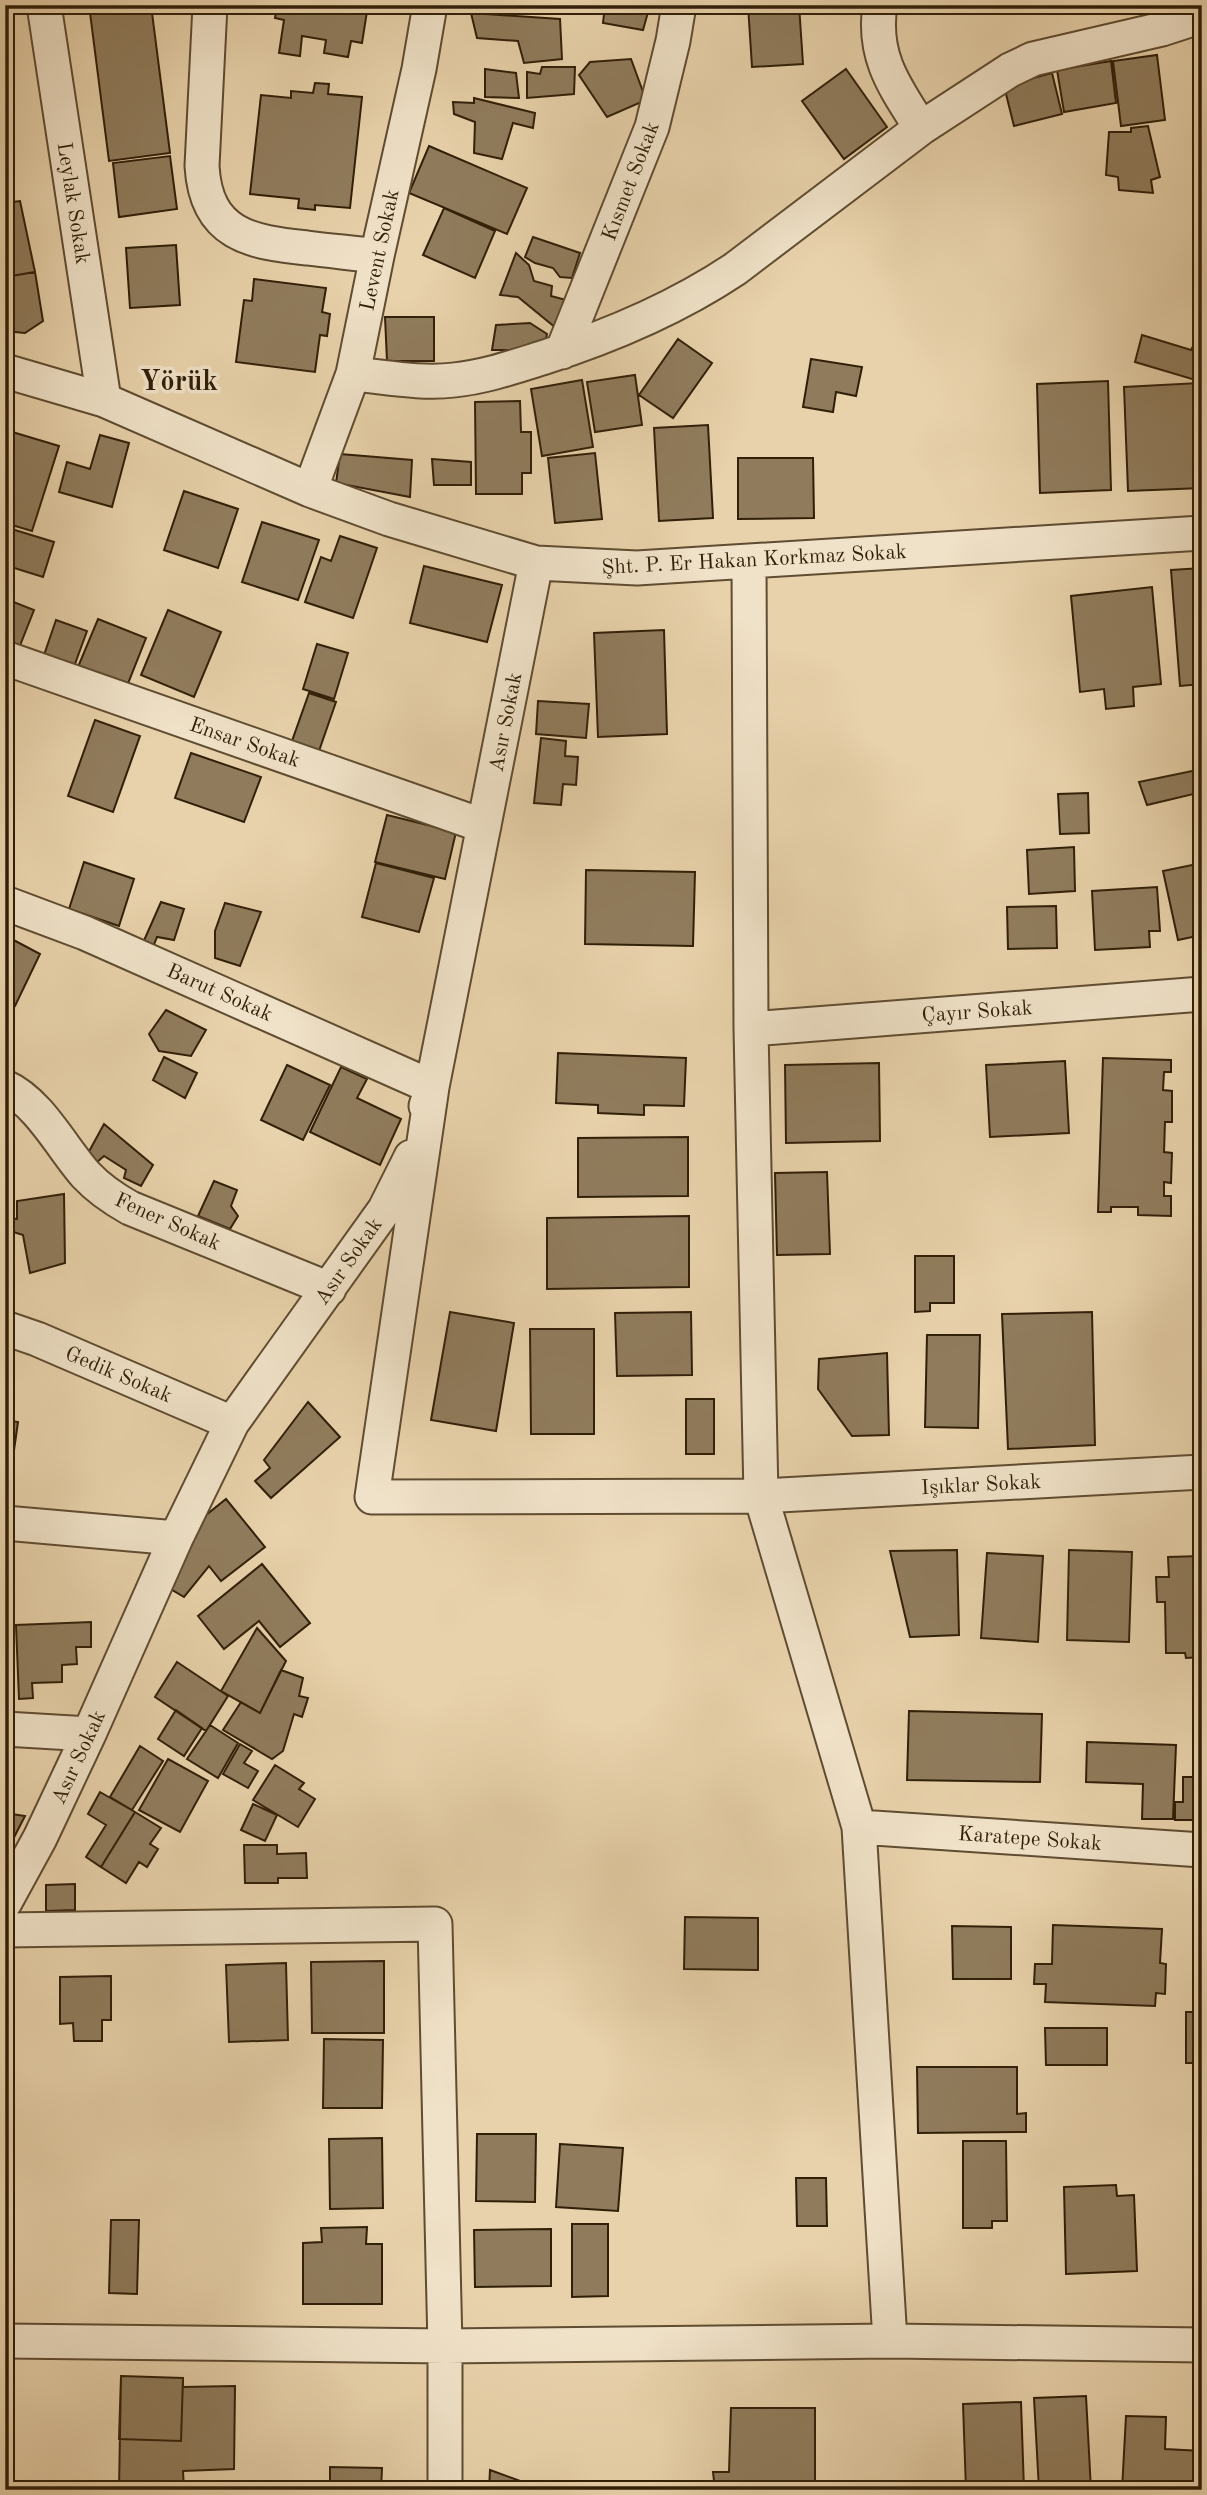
<svg xmlns="http://www.w3.org/2000/svg" width="1207" height="2495" font-family="'Old Standard TT',serif">
<style>
.building{fill:#907c5d;stroke:#311f08;stroke-width:2}
.lines{fill:none;stroke-linecap:round;stroke-linejoin:round}
.street-casing{stroke:#5f4c31;stroke-width:37}
.street{stroke:#f0e2c8;stroke-width:33}
.labels{text-anchor:middle;stroke-width:7;stroke-linejoin:round;paint-order:stroke}
.street-label{font-size:21px;fill:#311f08;stroke:#f0e2c8}
.district-label{font-size:28px;font-weight:bold;fill:#311f08;stroke:#f0e2c8}
</style>
<rect width="100%" height="100%" fill="#e8d2ab"/>
<filter id="stains"><feTurbulence type="fractalNoise" baseFrequency=".00286" numOctaves="4"/><feColorMatrix values="0 0 0 0 .2 0 0 0 0 .09 0 0 0 0 .02 0 0 0 .5 -.17"/></filter>
<radialGradient id="worn" r=".72"><stop offset=".6" stop-color="#630" stop-opacity="0"/><stop offset="1" stop-color="#630" stop-opacity=".3"/></radialGradient>
<path class="building" d="M89,5H151L170,153L109,161Z
M277,5H368L362,43L351,41L348,57L324,53L326,40L302,36L300,56L279,53L284,20L275,18Z
M558,5H600V11L558,6Z
M605,5H650L643,30L603,23Z
M748,5H799L803,64L752,67Z
M471,13L560,19L562,59L524,63L518,41L477,38Z
M1157,55L1165,120L1121,126L1113,61Z
M631,59L646,100L607,117L579,75L590,62Z
M1111,61L1116,103L1064,112L1057,70Z
M542,67H575L574,94L527,98V72L540,74Z
M485,69L516,73L519,98L485,97Z
M846,69L887,127L844,159L802,101Z
M1052,73L1062,114L1014,126L1004,86Z
M315,83L329,84L328,94L362,97L350,208L315,205V210L298,208L299,199L250,194L261,95L291,98V91L313,93Z
M474,98L535,113L533,128L513,123L502,159L474,153L475,122L454,114L453,102L474,103Z
M1148,126L1160,177L1151,180L1153,193L1119,190L1118,177L1106,175L1109,132H1131V128Z
M429,146L527,188L507,234L409,193Z
M170,156L177,209L119,217L113,163Z
M20,201L35,272L5,277V203Z
M444,208L495,231L475,278L423,255Z
M533,237L580,253L572,278L560,277L553,268L535,263L525,257Z
M176,245L180,305L130,308L126,248Z
M516,253L529,265L534,281L552,286L551,296L566,300L556,328L518,297L500,295Z
M35,272L43,321L25,333L5,331V277Z
M254,279L326,288L322,312L330,314L327,336L320,335L315,372L236,362L244,300L252,301Z
M385,317H434V361H387Z
M530,323L547,334L545,344L519,350H492L496,325Z
M1142,335L1191,350L1197,339L1202,340V382L1135,362Z
M678,339L712,363L673,418L639,395Z
M811,359L862,367L856,396L836,392L833,412L803,407Z
M635,375L642,425L595,432L587,382Z
M582,380L593,447L542,456L531,389Z
M1108,381L1111,490L1040,493L1037,384Z
M1199,383L1202,488L1128,491L1124,387Z
M520,401L521,432H531V473H522V494H476L475,402Z
M708,425L713,518L659,521L654,428Z
M9,431L59,446L32,531L5,523V443Z
M100,435L129,443L112,507L59,492L67,462L90,469Z
M595,453L602,519L555,523L548,458Z
M340,454L412,460L410,497L336,483Z
M738,458H813L814,518L738,519Z
M432,459L471,462V485H434Z
M184,491L238,509L218,568L164,550Z
M262,522L319,540L298,600L242,582Z
M5,527L54,542L43,577L8,566L5,576Z
M340,536L377,548L353,618L305,602L321,557L331,561Z
M424,566L502,585L487,642L410,623Z
M1202,568V684L1180,686L1171,570Z
M1152,587L1161,684L1133,687L1134,706L1106,709L1104,689L1080,692L1071,596Z
M11,601L34,610L19,648L5,643V614Z
M168,610L221,632L194,697L141,675Z
M98,619L146,638L127,686L78,667Z
M56,620L87,631L72,672L42,661Z
M664,630L667,734L598,737L594,633Z
M317,644L348,653L334,699L303,689Z
M309,693L336,702L319,751L292,741Z
M538,701L589,704L586,738L536,734Z
M95,720L140,736L113,812L68,796Z
M541,738L566,741L565,756L578,757L576,785L563,784L561,805L534,803Z
M191,753L261,777L244,822L175,798Z
M1202,769V792L1147,805L1139,782Z
M1088,793L1089,833L1060,834L1058,794Z
M387,815L456,832L445,879L375,862Z
M1074,847L1075,891L1029,894L1027,850Z
M84,862L134,879L119,926L69,909Z
M376,863L434,878L419,932L362,917Z
M1202,863V935L1178,940L1163,871Z
M586,870L695,872L693,946L585,944Z
M1157,887L1160,931H1149L1150,947L1095,950L1092,891Z
M161,902L184,909L174,940L157,937L153,947L142,945Z
M225,903L261,912L240,966L215,958V931Z
M1056,906L1057,948L1008,949L1007,907Z
M6,936L40,954L15,1006L5,1002Z
M166,1010L206,1030L191,1056L159,1051L149,1034Z
M558,1053L686,1058L684,1106L644,1105V1115L598,1113V1105L556,1103Z
M164,1057L197,1073L185,1098L153,1080Z
M1103,1058L1171,1060V1072H1164L1163,1090L1172,1091V1122H1165L1164,1152L1172,1153L1171,1183L1164,1182V1196H1171V1216L1138,1215V1207H1111V1212H1098Z
M1065,1061L1069,1133L990,1137L986,1065Z
M879,1063L880,1141L786,1143L785,1065Z
M287,1065L330,1085L303,1140L261,1120Z
M341,1067L367,1079L357,1098L401,1119L380,1165L310,1132Z
M104,1124L153,1165L141,1186L124,1178L126,1170L104,1156L96,1163L86,1157Z
M688,1137V1196L578,1197V1138Z
M827,1172L830,1254L777,1255L775,1173Z
M214,1181L237,1190L231,1206L238,1216L230,1229L198,1216Z
M64,1194L65,1263L30,1273L23,1235L10,1231L7,1218L17,1219V1201Z
M689,1216V1287L547,1289V1218Z
M915,1256H954V1303H930V1311L915,1312Z
M450,1312L514,1323L496,1431L431,1420Z
M691,1312L692,1375L617,1376L615,1313Z
M1092,1312L1095,1445L1008,1449L1002,1314Z
M530,1329H594V1434H531Z
M927,1335H980L978,1428L925,1427Z
M887,1353L889,1435L852,1436L818,1389L819,1359Z
M686,1399H714V1454H686Z
M308,1402L340,1437L271,1498L255,1481L270,1468L264,1460Z
M5,1420L18,1422L7,1500H5Z
M226,1499L265,1547L221,1581L209,1566L184,1597L169,1588L200,1520Z
M957,1550L959,1635L910,1637L890,1551Z
M1069,1550L1132,1552L1129,1642L1067,1640Z
M987,1553L1043,1556L1038,1642L981,1638Z
M1202,1556V1657L1186,1658L1185,1653H1166L1165,1602H1157L1156,1577H1169L1168,1557Z
M262,1564L310,1623L280,1647L259,1621L224,1649L198,1616Z
M91,1622V1647H76L77,1664L62,1665V1682L32,1683L33,1698L19,1699L16,1625Z
M257,1628L286,1661L260,1713L221,1691Z
M177,1662L228,1696L206,1731L155,1697Z
M281,1670L303,1678L299,1696L308,1698L302,1717L294,1714L283,1751L272,1759L223,1730L241,1702L260,1713Z
M176,1710L202,1728L184,1756L158,1739Z
M909,1711L1042,1714L1040,1782L907,1780Z
M210,1725L238,1743L218,1778L187,1759Z
M1087,1742L1176,1745L1173,1819H1142L1143,1784L1086,1782Z
M240,1744L252,1751L244,1763L258,1771L248,1788L223,1774Z
M140,1746L163,1761L132,1810L110,1797Z
M168,1759L208,1781L180,1832L139,1810Z
M275,1765L304,1783L299,1789L315,1799L298,1827L253,1800Z
M1183,1777H1202V1820H1175V1802H1183Z
M100,1792L135,1812L101,1867L86,1857L106,1825L88,1814Z
M253,1804L277,1815L265,1841L241,1830Z
M135,1812L161,1828L150,1844L158,1849L147,1867L139,1862L126,1883L101,1867Z
M5,1813L25,1816L5,1855Z
M244,1845H277V1854L306,1853L307,1878H278V1883H245Z
M75,1884V1910L46,1911V1885Z
M685,1917L758,1918V1970L684,1969Z
M1053,1925L1162,1929L1160,1963L1166,1964L1165,1994L1156,1993L1155,2006L1045,2002L1046,1984H1034L1035,1964H1052Z
M952,1926L1011,1927V1979H953Z
M1197,1940H1202V1980H1197Z
M384,1961V2033H312L311,1962Z
M286,1963L288,2040L229,2042L226,1965Z
M111,1976V2020H102V2041H74L73,2023L60,2024V1977Z
M1186,2012H1202V2063H1186Z
M1045,2028H1107V2065H1046Z
M324,2039L383,2040L382,2108H323Z
M917,2067H1017V2114L1026,2113V2132L918,2133Z
M477,2134H536L535,2202L476,2201Z
M382,2138L383,2208L330,2209L329,2139Z
M963,2141H1006L1007,2221H992V2228H963Z
M560,2144L623,2148L618,2211L556,2207Z
M796,2178H826L827,2226H797Z
M1116,2185L1117,2196L1134,2195L1137,2271L1066,2274L1064,2187Z
M111,2220H139L137,2294L109,2293Z
M572,2224H608V2296L572,2297Z
M367,2227L366,2244H382V2304H303V2243L322,2242L321,2228Z
M551,2229V2286L475,2287L474,2230Z
M121,2376L183,2378L181,2441L119,2439Z
M121,2376L183,2378V2387L235,2386L234,2469L183,2471L184,2490H119Z
M1086,2396L1091,2490H1039L1034,2398Z
M1021,2402L1024,2490H966L963,2404Z
M731,2408H815V2490H715L713,2472H729Z
M1126,2416L1166,2417L1165,2449L1202,2451V2490H1122Z
M330,2467L382,2468L381,2490H330Z
M490,2470L545,2490H489Z"/>
<g class="lines">
<g class="street-casing">
<path id="street" d="M44,5L104,400
M210,5L202,166C206,235 250,242 307,248C330,251 354,253 377,256
M880,5C872,57 895,87 921,128
M562,352L652,127L673,41L679,5
M5,371L104,400L310,490L389,519L536,563L637,568L749,561L1202,533
M353,374C386,377 421,384 454,380C484,377 513,367 542,358C611,336 675,309 735,269L921,128L1010,70L1033,59L1162,29L1202,16
M310,490L353,374L377,256L419,69L430,5
M749,561L751,1029L761,1496L859,1827L890,2341
M5,658L484,826
M5,903L85,933L432,1087L372,1497L761,1496L1202,1472
M751,1029L1202,994
M5,1087C39,1102 62,1148 86,1175C99,1189 114,1199 130,1208L329,1289
M426,1106L432,1087L536,563
M5,1328L37,1339L232,1423
M5,1523L176,1538
M5,1729L89,1734
M859,1827L1202,1850
M5,1902L40,1838L89,1734L176,1538L232,1423L385,1209L411,1157
M5,1930L435,1924L445,2346V2490
M5,2341L445,2346L890,2341L1202,2345"/>
</g>
<use href="#street" class="street"/>
</g>
<g class="labels">
<g class="street-label">
<text transform="translate(630 181) rotate(-69)" y="7">Kısmet Sokak</text>
<text transform="translate(74 203) rotate(81)" y="7">Leylak Sokak</text>
<text transform="translate(379 250) rotate(-78)" y="7">Levent Sokak</text>
<text transform="translate(754 559) rotate(-3)" y="7">Şht. P. Er Hakan Korkmaz Sokak</text>
<text transform="translate(505 722) rotate(-79)" y="7">Asır Sokak</text>
<text transform="translate(245 742) rotate(19)" y="7">Ensar Sokak</text>
<text transform="translate(220 992) rotate(24)" y="7">Barut Sokak</text>
<text transform="translate(977 1011) rotate(-4)" y="7">Çayır Sokak</text>
<text transform="translate(168 1221) rotate(24)" y="7">Fener Sokak</text>
<text transform="translate(348 1261) rotate(-55)" y="7">Asır Sokak</text>
<text transform="translate(119 1374) rotate(23)" y="7">Gedik Sokak</text>
<text transform="translate(981 1484) rotate(-3)" y="7">Işıklar Sokak</text>
<text transform="translate(78 1757) rotate(-65)" y="7">Asır Sokak</text>
<text transform="translate(1030 1838) rotate(4)" y="7">Karatepe Sokak</text>
</g>
<g class="district-label">
<text x="179" y="390">Yörük</text>
</g>
</g>
<rect width="1207" height="2495" fill="none" stroke="#e8d2ab" stroke-width="28"/>
<rect x="7" y="7" width="1193" height="2481" fill="none" stroke="#311f08" stroke-width="3.5"/>
<rect x="14" y="14" width="1179" height="2467" fill="none" stroke="#311f08" stroke-width="2"/>
<rect width="100%" height="100%" filter="url(#stains)"/>
<rect width="100%" height="100%" fill="url(#worn)"/>
</svg>
